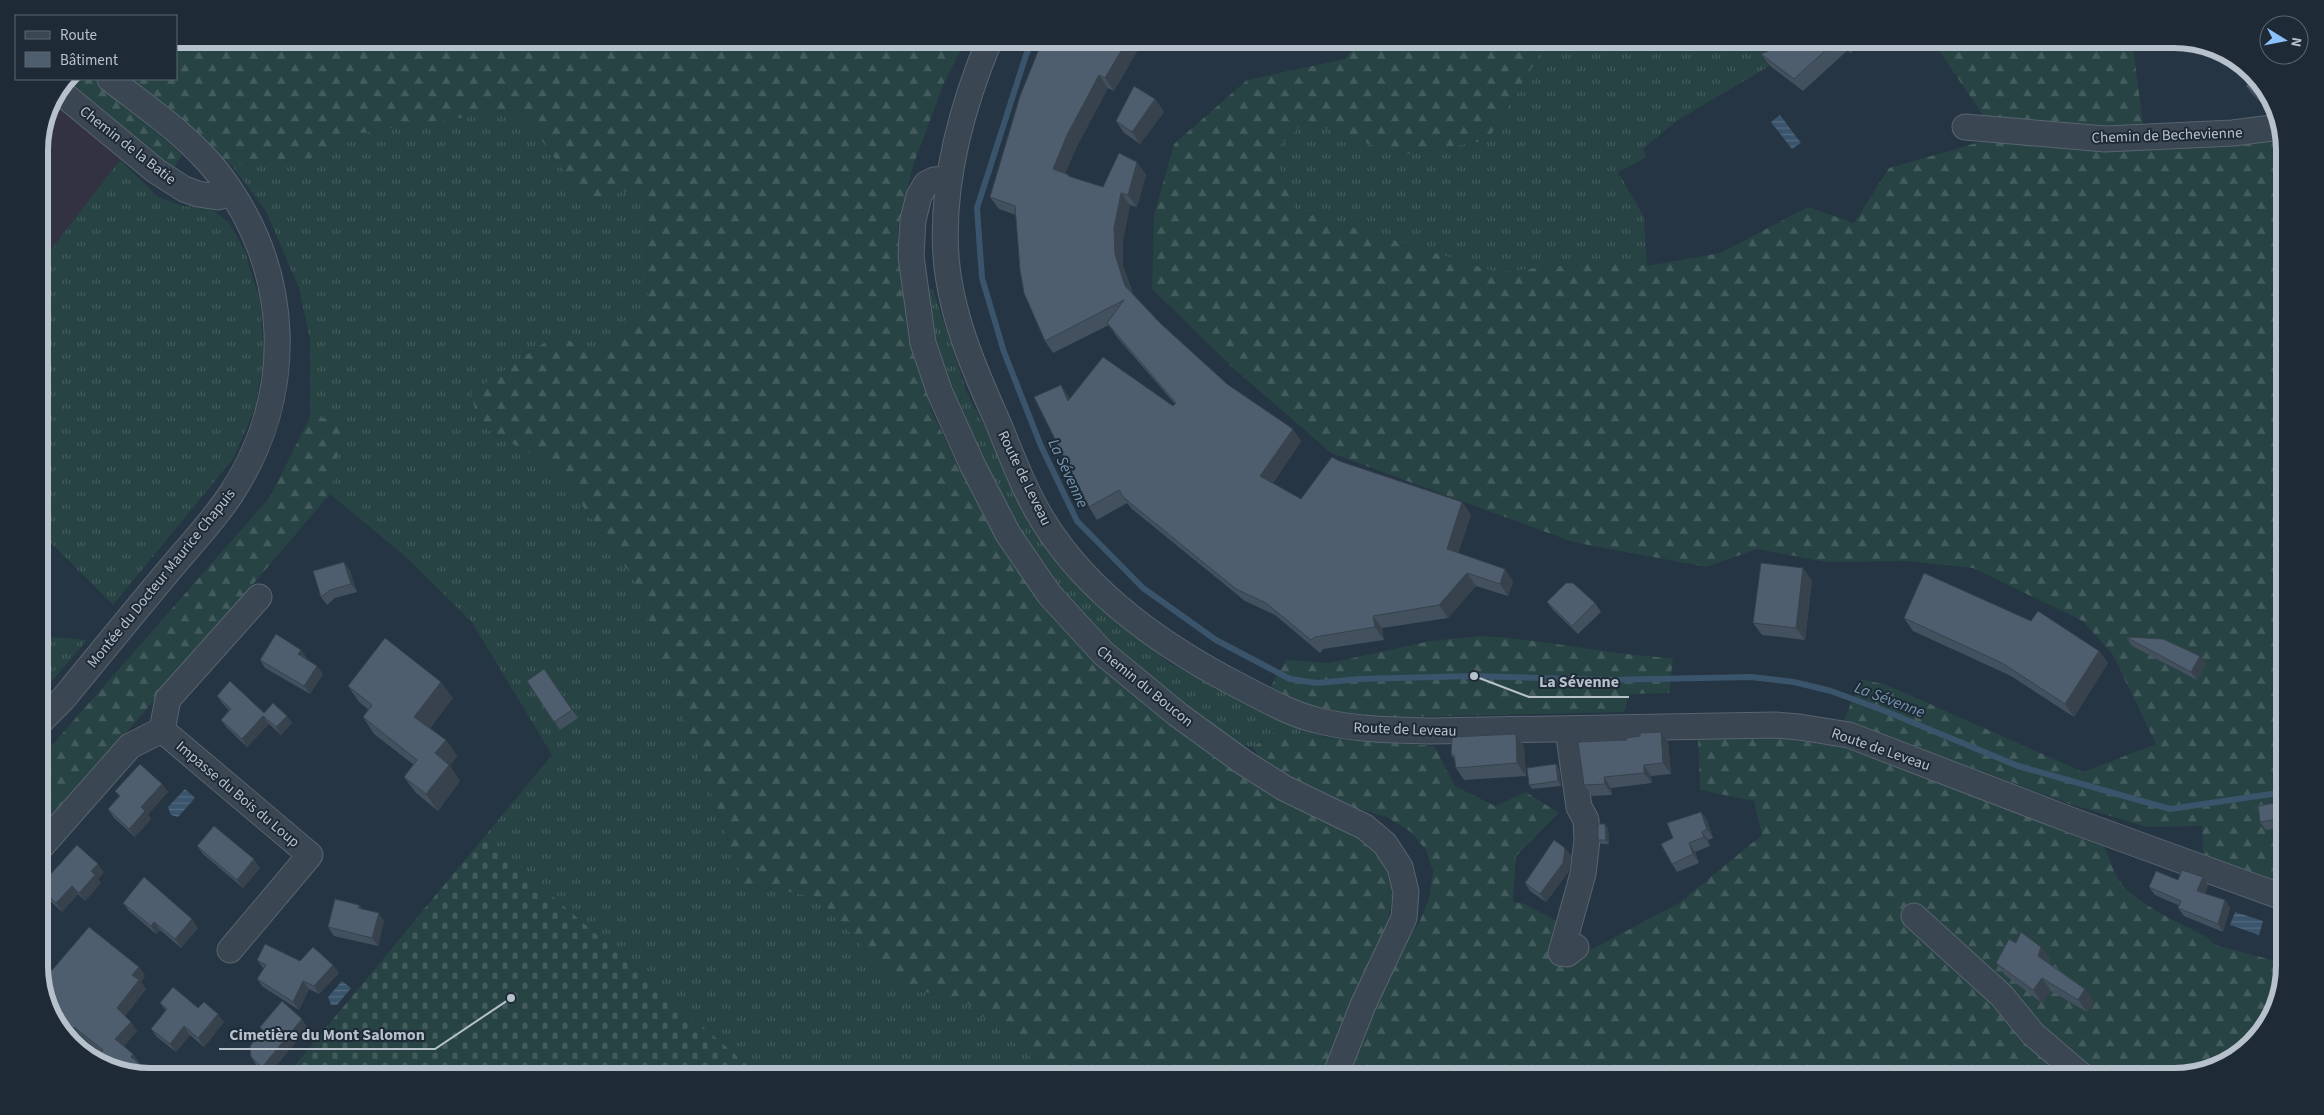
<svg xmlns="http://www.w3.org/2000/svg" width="2324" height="1115" font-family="'Source Sans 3',sans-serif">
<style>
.medical{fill:#333243}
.grass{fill:url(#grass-tufts)}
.forest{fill:url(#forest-firs)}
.cemetery{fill:url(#cemetery-stones)}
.water{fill:url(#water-rules)}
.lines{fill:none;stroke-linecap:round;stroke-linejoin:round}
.stream{stroke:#3a546c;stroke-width:6}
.minor-casing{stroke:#58646f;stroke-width:27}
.minor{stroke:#3a4652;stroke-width:25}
.wall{fill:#43515f}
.shaded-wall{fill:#37424d}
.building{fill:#4e5e6e;stroke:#37424d}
.labels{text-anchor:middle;stroke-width:4;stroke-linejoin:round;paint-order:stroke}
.street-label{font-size:15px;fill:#b7c1cc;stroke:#1e2b37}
.water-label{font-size:16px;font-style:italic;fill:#7695b0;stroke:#1e2b37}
.rim{fill:none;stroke:#b7c1cc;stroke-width:6}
.leader{fill:none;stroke:#b7c1cc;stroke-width:2}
.callout-dot{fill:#b7c1cc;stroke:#1e2b37;stroke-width:2}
.callout-label{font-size:16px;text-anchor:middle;font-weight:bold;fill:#b7c1cc;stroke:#1e2b37;stroke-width:4;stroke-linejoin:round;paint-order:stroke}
</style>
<defs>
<pattern id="grass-tufts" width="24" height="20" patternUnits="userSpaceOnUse" patternTransform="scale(1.25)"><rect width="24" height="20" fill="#274343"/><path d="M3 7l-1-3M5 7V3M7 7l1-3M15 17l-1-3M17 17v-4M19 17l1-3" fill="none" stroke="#445c5d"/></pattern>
<pattern id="forest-firs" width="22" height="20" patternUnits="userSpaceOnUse" patternTransform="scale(1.25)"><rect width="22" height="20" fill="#274343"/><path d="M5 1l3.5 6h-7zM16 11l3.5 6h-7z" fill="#445c5d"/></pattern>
<pattern id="cemetery-stones" width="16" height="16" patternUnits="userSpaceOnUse" patternTransform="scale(1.25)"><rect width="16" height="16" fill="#274343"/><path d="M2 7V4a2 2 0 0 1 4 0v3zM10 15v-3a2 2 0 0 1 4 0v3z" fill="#445c5d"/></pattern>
<pattern id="water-rules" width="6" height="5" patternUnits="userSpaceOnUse" patternTransform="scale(1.25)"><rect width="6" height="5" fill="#3a546c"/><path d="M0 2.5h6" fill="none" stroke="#546b80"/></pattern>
</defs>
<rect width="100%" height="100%" fill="#253543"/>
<path class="medical" d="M53,97L127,151L39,265V143Z"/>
<path class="grass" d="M1549,39H1795L1766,68L1678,120L1643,149L1647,157L1618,172L1644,217L1647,266L1622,260L1496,272L1294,209L1274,151L1306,121L1401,155L1488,140Z
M519,109L585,200L646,186L648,303L600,357L479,425L556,468L633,578L744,884L817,897L902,989L960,997L1054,1076H760L484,837L552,755L471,621L406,557L330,494L345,420L310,417V340L299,288L266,211L232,166L331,156L353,134Z
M120,160L157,196L182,206L210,208L229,222L245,251L260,302L264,354L255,409L233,459L113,605L39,531V265Z
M933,289L967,393L1047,547L1077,586L1168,662L1266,714L1325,737L1274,733L1253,747L1236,744L1121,660L1057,591L1009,509L953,404L934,339L925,290Z
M39,636L87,640L39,696Z"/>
<path class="forest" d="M176,39H966L944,83L913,166L898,226L899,265L914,351L932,412L956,462L1007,554L1035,596L1094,656L1324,818L1367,843L1380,859L1390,876L1392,898L1387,926L1383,978L1419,923L1429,899L1433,871L1426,850L1411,832L1387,817L1328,800L1264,766L1253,747L1274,733L1434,746L1455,786L1495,806L1526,792L1559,813L1516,856L1513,902L1525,904L1560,923L1564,964L1679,903L1762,835L1754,801L1700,790L1698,737L1759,735L1862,750L2102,844C2110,856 2113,873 2121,883C2142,908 2179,922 2207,937L2215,945L2276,961L2285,960L2274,1014L2236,1058L2175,1076H1054L960,997L902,989L817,897L744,884L633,578L556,468L479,425L471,393L557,334L600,357L648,303L646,187L585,200L519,109L353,134L332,156L232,166L130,79H176Z
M1362,39H1549L1488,140L1401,155L1306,121L1274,151L1294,209L1496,272L1622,260L1647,266L1720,253L1808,207L1854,223L1889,168L1980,142L2121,147L2282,134L2285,143V885L2203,855L2202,826L2147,827L2070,804L1844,720L1861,679L1887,685L2083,772L2156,744L2113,655L2083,621L1973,568L1906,561L1826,562L1757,549L1706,567L1573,542L1331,453L1232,367L1152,289L1154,215L1174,144L1247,80L1345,59Z
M1931,39H2132L2143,124L2099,130L1995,120L1983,115Z
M66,79H96L182,155L172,171L61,86Z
M310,417L345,420L330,494L39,835V760L270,497Z
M1481,636C1545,639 1608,655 1673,658L1669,693L1629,694L1624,712L1360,718L1310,705L1270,688L1286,660L1330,663L1430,641Z"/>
<path class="cemetery" d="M484,837L760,1076H286Z"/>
<path class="water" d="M1780,115L1801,143L1792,149L1771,122Z
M185,789L195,798L178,817L171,815L168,807Z
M2235,912L2263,921L2259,935L2230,925Z
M342,981L351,988L337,1005H331L328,997Z"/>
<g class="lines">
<path class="stream" d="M1033,39L1026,55L977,208L982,278L1004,352L1041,446L1077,521L1143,588L1216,640L1290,679L1317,683L1360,679L1474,676L1605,680L1751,677L1794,682L1831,691L1885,711L2018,766L2170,809L2285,792"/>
<g class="minor-casing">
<path id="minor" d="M990,39C962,106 941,182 946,256C950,312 973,367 996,418C1010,451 1023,488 1042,519C1089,597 1170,651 1249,691C1270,702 1292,714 1316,720C1354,730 1392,730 1431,731L1775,725L1799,727L1849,735L2068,819L2285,898
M58,90L156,171L184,189L198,194L218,197L230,193
M1965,127L2105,139L2233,133L2280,127
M949,179L934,180L926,184L919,196L913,220L911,256L923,343L940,393L972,464L1008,534L1049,594L1103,653L1177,714L1243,762L1284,788L1365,827L1385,844L1400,867L1406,892L1404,918L1363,1005L1335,1076
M39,723L63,699C99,655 135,611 171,568C191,544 214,520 231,494C297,393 292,270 218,173C189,136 147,108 110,79
M162,730L168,699L259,597
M1568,730L1579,807L1586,820L1587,840L1583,874L1561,953L1567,954L1576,947
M39,849L130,746L162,730L310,855L230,950
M1914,916L2002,996L2033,1034L2082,1076"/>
</g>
<use href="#minor" class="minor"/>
</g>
<path class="wall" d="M1043,39H1144L1114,91L1108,88L1076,148L1065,173L1071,177L1103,187L1137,162L1146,175L1137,207L1130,205L1123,240V266L1133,294L1160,323L1227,384L1301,441L1273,483L1301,499L1339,461L1462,502L1471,515L1458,553L1513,581L1508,596L1476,586L1448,618L1382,628L1384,640L1323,649L1320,653L1275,615L1245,601L1132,509L1127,503L1097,520L1089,507L1070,398L1173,406L1175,404L1116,336L1109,325L1053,353L1045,341L1016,215L999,209L990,197Z
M1244,39H1264L1254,48Z
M1316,39H1340L1328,51Z
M1791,39H1867L1850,53L1848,50L1803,91L1770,66L1761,54L1788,42Z
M2246,86L2266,88L2272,105L2268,109L2252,94Z
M1155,99L1164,112L1140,144L1124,133L1116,121Z
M344,562L350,571L357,592L335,598L327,605L321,597Z
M1812,580L1805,640L1762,635L1753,623Z
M1547,602L1595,603L1601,612L1578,634L1553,610Z
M1904,618L2099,651L2108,663L2074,717L2011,676L1913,631Z
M2126,637L2206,664L2197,680L2132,646Z
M307,658L306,659L317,666L323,674L310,694L265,668L260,660Z
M544,669L578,718L560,730L527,681Z
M348,686L453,698L430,728L446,740L457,756L450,766L460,781L438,811L416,793L404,777L414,765L374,734L363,717L369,710L359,702Z
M217,696L264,713L287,716L292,723L281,735L269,724L247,747L226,727L221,720L229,710L222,703Z
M1627,740L1668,742L1671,774L1651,776L1652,783L1611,788L1612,795L1592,796L1584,785Z
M1524,747L1526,776L1464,780L1456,768L1455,760L1451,755Z
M1556,764L1559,769L1561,786L1532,789L1529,785Z
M162,784L168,792L148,814L151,819L135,837L114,818L108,809L119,796L115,791Z
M2285,801V827L2266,830L2260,822Z
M1701,812L1707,820L1713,838L1708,840L1710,846L1695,852L1699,863L1677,872L1672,864L1673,838Z
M1605,824L1608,828L1609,844H1601L1598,840Z
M197,846L260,868L243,888L203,854Z
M1571,855L1569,871L1546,902L1530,891L1525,883Z
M104,872L98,879L101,883L85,901L78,894L62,912L45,896L39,887Z
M2203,877L2208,885L2205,894L2225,900L2230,908L2223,932L2184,916L2178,908L2180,906L2155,895L2149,887L2178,880Z
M123,903L198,928L181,948L160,930L156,934L129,911Z
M359,905L362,909L384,921L378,946L334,936L328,927Z
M2016,943L2041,947L2050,959L2048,963L2085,989L2094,1002L2087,1012L2051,991L2042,1003L2005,975L1996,963Z
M257,960L300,961L339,973L319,994L309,989L299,1010L263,987L257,979L264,969Z
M139,967L145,976L141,982L146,989L125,1016L137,1031L124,1046L133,1054L139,1064L150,1076L103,1065L97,1057L101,1053L81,1036L76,1042L57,1026L42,982Z
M160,1003L198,1008L224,1022L204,1047L190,1035L176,1052L157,1037L151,1029L166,1011Z
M260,1027L308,1028L268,1075L257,1066L251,1057L262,1031Z"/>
<path class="shaded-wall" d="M1128,39H1144L1114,91L1105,78Z
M1099,75L1108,88L1076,148L1062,182L1053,169L1067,135Z
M1155,99L1164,112L1140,144L1132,132Z
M1137,162L1146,175L1137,207L1128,195Z
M1121,193L1130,205L1123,240V266L1134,299L1125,286L1115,254L1114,228Z
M1061,385L1070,398L1077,413L1068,401Z
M1293,429L1301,441L1269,489L1260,476Z
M1462,502L1471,515L1455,562L1447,549Z
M344,562L350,571L357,592L351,584Z
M1803,568L1812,580L1805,640L1796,628Z
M1505,569L1513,581L1508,596L1500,584Z
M1467,573L1476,586L1448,618L1439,605Z
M1373,616L1382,628L1384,640L1375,627Z
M301,650L307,658L304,662L298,654Z
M2099,651L2108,663L2074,717L2065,704Z
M2200,656L2206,664L2197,680L2191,672Z
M317,666L323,674L310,694L304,686Z
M441,682L453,698L426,733L414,717Z
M263,716L269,724L247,747L242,739Z
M287,716L292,723L281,735L276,727Z
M1661,732L1668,742L1671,774L1663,763Z
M1516,734L1524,747L1526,776L1517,763Z
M446,740L457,756L450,766L460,781L438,811L426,794L435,753Z
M1556,764L1559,769L1561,786L1558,781Z
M1644,765L1651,776L1652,783L1644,773Z
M1604,777L1611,788L1612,795L1605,784Z
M162,784L168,792L148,814L151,819L135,837L129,829L141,807Z
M1701,812L1707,820L1713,838L1707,829Z
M1605,824L1608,828L1609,844L1606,840Z
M1702,832L1708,840L1710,846L1704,837Z
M1689,843L1695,852L1699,863L1693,854Z
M1565,848L1571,855L1569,871L1546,902L1540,894Z
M254,859L260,868L243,888L237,880Z
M98,864L104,872L98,879L101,883L85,901L79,893L91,871Z
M2203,877L2208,885L2202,899L2197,891Z
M72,886L78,894L62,912L56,903Z
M2225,900L2230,908L2223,932L2218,924Z
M379,913L384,921L378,946L372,938Z
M192,919L198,928L181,948L175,939Z
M154,922L160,930L156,934L151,926Z
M2041,947L2050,959L2047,968L2038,956Z
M333,965L339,973L319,994L314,986Z
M139,967L145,976L141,982L146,989L123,1018L117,1008L132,975Z
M2042,978L2051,991L2042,1003L2033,990Z
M303,981L309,989L299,1010L293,1002Z
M2085,989L2094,1002L2087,1012L2078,1000Z
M218,1014L224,1022L204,1047L198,1038Z
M302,1019L308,1028L268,1075L262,1067Z
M131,1022L137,1031L122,1048L115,1039Z
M184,1026L190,1035L176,1052L170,1044Z
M74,1027L81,1036L76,1042L70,1032Z
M133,1054L140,1063L137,1066L131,1057Z"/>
<path class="building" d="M1043,39H1128L1105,78L1099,75L1067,135L1053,169L1069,175L1068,176L1103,187L1119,153L1137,162L1128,195L1121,193L1114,228L1115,254L1125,286L1160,323L1227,384L1293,429L1260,476L1301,499L1332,457L1339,461L1462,502L1447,549L1505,569L1500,584L1467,573L1439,605L1373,616L1375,627L1315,637L1311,640L1266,603L1236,589L1123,497L1119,490L1089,507L1034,397L1061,385L1068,401L1103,357L1173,406L1176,403L1107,323L1124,300L1045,341L1024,293L1020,270L1015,206L990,197L1020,96Z
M1791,39H1838L1794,79L1761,54L1788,42Z
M2254,77L2266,88L2269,94L2262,101L2246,86Z
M1134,86L1155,99L1132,132L1116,121Z
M344,562L351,584L330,590L321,597L313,571Z
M1761,563L1803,568L1796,628L1753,623Z
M1924,573L2031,621L2038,611L2099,651L2065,704L2002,663L1904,618Z
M1566,583H1573L1595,603L1572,626L1547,602Z
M276,634L301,650L298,654L317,666L304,686L260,660Z
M2126,637L2163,639L2200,656L2191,672Z
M385,638L441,682L414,717L446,740L435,753L449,765L426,794L404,777L417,760L363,717L372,705L348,686Z
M544,669L572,710L554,722L527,681Z
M230,681L264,713L273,703L287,716L276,727L263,716L242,739L221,720L231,709L217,696Z
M1661,732L1663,763L1644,765V773L1604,777L1605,784L1584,785L1578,742L1627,740L1626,738L1640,736V733Z
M1516,734L1517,763L1456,768L1454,755H1451L1452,737Z
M140,764L162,784L141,807L145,811L129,829L108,809L120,796L115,791Z
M1556,764L1558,781L1529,785L1527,768Z
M2285,801V818L2260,822L2258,806Z
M1701,812L1707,829L1702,832L1704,837L1689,843L1693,854L1672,864L1661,844L1673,838L1667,823Z
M1598,824H1605L1606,840H1598Z
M214,826L254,859L237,880L197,846Z
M1554,840L1565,848L1563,863L1540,894L1525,883Z
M77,845L98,864L91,871L95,875L79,893L72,886L56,903L39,887Z
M2182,870L2203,877L2197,891L2225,900L2218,924L2178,908L2181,901L2149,887L2156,871L2178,880Z
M144,877L192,919L175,939L154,922L151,926L123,903Z
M335,899L359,905L358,908L379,913L372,938L328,927Z
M89,927L139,967L132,975L139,980L117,1008L131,1022L115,1039L133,1054L131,1057L155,1076H150L109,1067L97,1057L103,1050L74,1027L70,1032L55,1021L46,994L47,993L45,992L42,982Z
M2021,932L2041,947L2038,956L2085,989L2078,1000L2042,978L2033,990L1996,963L2009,939L2016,943Z
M265,944L300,961L313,947L333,965L314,986L303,981L293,1002L257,979L266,965L257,960Z
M173,987L198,1008L204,1002L218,1014L198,1038L184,1026L170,1044L151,1029L167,1009L160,1003Z
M282,1001L302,1019L262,1067L251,1057L250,1046L263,1030L260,1027Z"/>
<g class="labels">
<g class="street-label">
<text transform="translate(2167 135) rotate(-2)" y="5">Chemin de Bechevienne</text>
<text transform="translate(128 145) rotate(38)" y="5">Chemin de la Batie</text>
<text transform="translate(1025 478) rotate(64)" y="5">Route de Leveau</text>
<text transform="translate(161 578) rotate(-51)" y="5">Montée du Docteur Maurice Chapuis</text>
<text transform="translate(1145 686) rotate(39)" y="5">Chemin du Boucon</text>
<text transform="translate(1405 729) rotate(2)" y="5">Route de Leveau</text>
<text transform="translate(1881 749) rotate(19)" y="5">Route de Leveau</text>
<text transform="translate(238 794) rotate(40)" y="5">Impasse du Bois du Loup</text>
</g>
<g class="water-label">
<text transform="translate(1069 473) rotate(65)" y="6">La Sévenne</text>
<text transform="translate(1890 699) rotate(21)" y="6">La Sévenne</text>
</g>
</g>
<path d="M0 0H2324V1115H0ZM150 48H2174A102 102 0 0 1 2276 150V966A102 102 0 0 1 2174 1068H150A102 102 0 0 1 48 966V150A102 102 0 0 1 150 48Z" fill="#1e2b37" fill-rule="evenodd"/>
<path class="rim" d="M150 48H2174A102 102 0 0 1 2276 150V966A102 102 0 0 1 2174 1068H150A102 102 0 0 1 48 966V150A102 102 0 0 1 150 48Z"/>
<path class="leader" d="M1474 676L1529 697H1629M511 998L435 1049H219"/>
<g class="callout-dot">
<circle cx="1474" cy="676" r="5"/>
<circle cx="511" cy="998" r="5"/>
</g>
<g class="callout-label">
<text x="1579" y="687">La Sévenne</text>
<text x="327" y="1040">Cimetière du Mont Salomon</text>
</g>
<rect x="15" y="15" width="162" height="65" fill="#1e2b37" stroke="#5b6773"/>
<rect x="25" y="31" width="25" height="8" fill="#3a4652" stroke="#5b6773"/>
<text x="60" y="40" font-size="15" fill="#b7c1cc">Route</text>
<rect x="25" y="52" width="25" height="15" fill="#4e5e6e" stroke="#5b6773"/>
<text x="60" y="65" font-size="15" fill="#b7c1cc">Bâtiment</text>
<g transform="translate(2284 40) rotate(100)"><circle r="24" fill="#1e2b37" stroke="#5b6773"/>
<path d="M0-4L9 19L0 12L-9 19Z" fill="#8cc2fc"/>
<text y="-8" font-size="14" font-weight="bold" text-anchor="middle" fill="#b7c1cc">N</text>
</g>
</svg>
